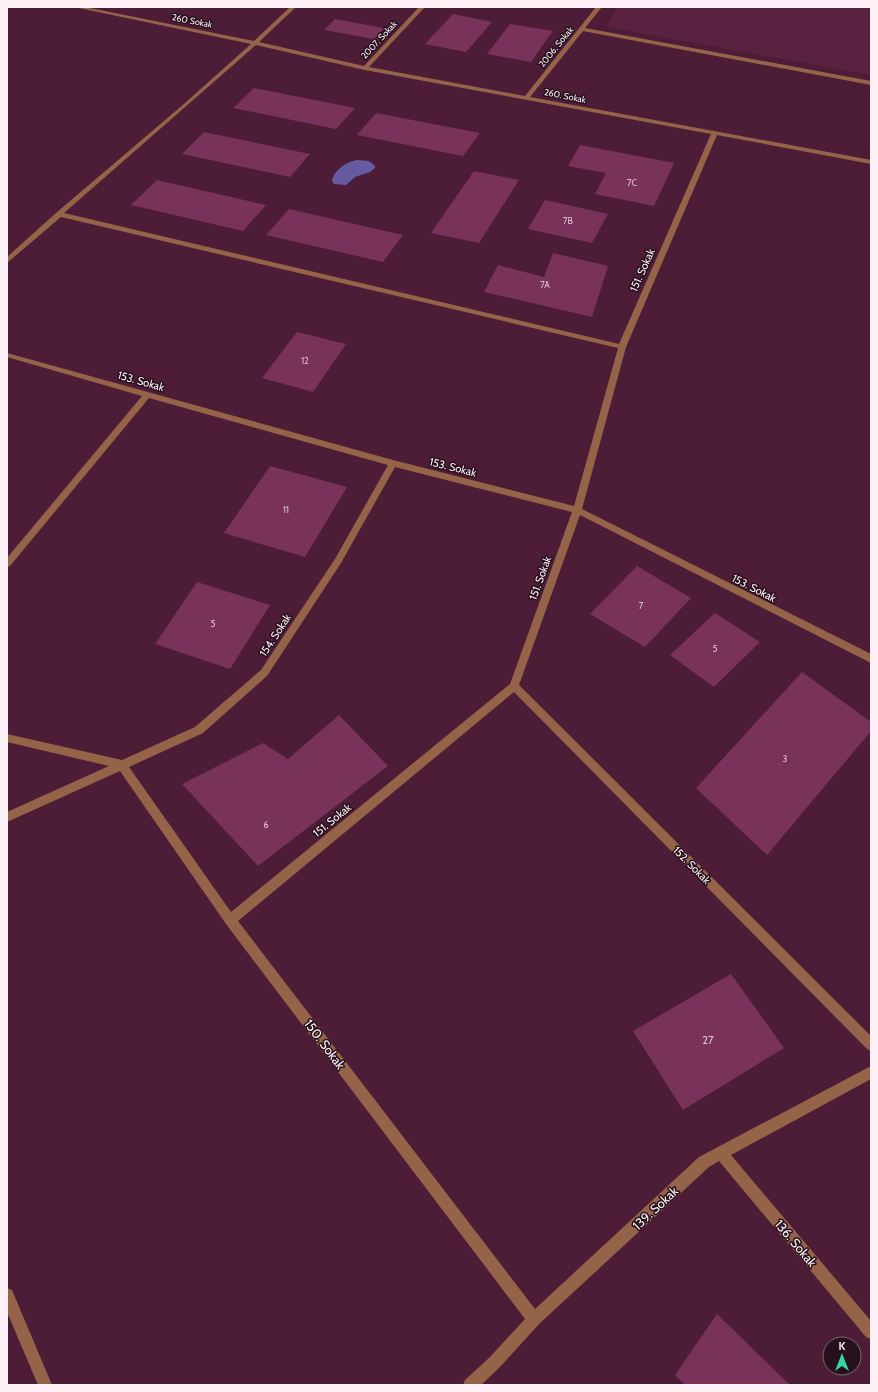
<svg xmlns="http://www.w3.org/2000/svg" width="878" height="1392" font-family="Cabin,sans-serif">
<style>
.built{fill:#5a2241}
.water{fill:#665ba2}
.building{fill:#793259}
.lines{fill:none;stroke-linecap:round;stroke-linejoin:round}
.minor{fill:#956348;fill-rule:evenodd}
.labels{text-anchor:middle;stroke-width:3;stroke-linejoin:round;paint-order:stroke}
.far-street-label{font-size:9px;fill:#fdf0f6;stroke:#26101b}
.number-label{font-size:9px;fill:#dcc0cf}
.street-label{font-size:11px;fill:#fdf0f6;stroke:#26101b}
.near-number-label{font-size:11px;fill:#dcc0cf}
.near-street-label{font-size:13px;fill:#fdf0f6;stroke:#26101b}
</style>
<rect width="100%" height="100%" fill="#4d1d37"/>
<path class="built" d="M618,7H871V75L606,27Z"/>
<path class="water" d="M357,160L369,161L375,166V168L370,172L355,177L346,185L334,184L332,181C334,170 346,162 357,160Z"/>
<path class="building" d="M453,14L492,22L466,52L425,44Z
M335,19L384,28L374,39L324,30Z
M510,24L553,31L531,62L487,54Z
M254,88L355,108L336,129L233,108Z
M376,113L480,133L463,156L357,135Z
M204,132L310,154L290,177L182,154Z
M580,145L674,163L654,206L595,194L606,173L568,166Z
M474,171L519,180L479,243L431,233Z
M157,180L266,205L243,231L131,205Z
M545,200L608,214L592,243L528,229Z
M289,209L403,235L383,262L266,235Z
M553,253L608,266L592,317L484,292L498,265L544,277Z
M297,332L346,344L313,392L262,378Z
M270,466L347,487L305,557L224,533Z
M637,566L691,598L645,647L590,614Z
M197,582L270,605L230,669L155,644Z
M715,613L760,642L714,687L670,655Z
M802,672L871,722V731L767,855L696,788Z
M339,715L388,766L258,866L182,784L263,743L288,759Z
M731,974L784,1048L683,1110L633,1031Z
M717,1314L790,1385H685L675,1375Z"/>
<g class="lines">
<path class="minor" d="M74,7H85L254,41L290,7H296L259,42L364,66L419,7H425L369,67L525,96L596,7H602L585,28L871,81V85L583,31L530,97L871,160V164L717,135L626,347L582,509L871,654V663L580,515L519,685L871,1036V1051L867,1049L514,692L238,921L535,1309L699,1157L871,1066V1079L731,1155L871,1321V1339L866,1337L719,1161L709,1167L539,1324L500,1367L481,1385H463L465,1380L490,1357L525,1319L226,924L120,771L7,822V812L109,766L7,742V734L122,760L195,727L261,670L335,559L388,465L149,398L10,566L7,567V558L142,396L7,357V353L393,460L574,506L618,348L61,217L7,263V257L56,213L185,103L251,44ZM256,45L365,70L711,134L619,344L64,213ZM395,467L572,512L510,684L231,912L129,767L203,733L267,676L341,563Z
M7,1288L12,1290L52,1385H38L7,1312Z"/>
</g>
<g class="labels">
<g class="far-street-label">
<text transform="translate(192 21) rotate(11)" y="3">260 Sokak</text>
<text transform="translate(379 40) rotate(-47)" y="3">2007. Sokak</text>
<text transform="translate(556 47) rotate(-51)" y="3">2006. Sokak</text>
<text transform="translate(565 96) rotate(11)" y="3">260. Sokak</text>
</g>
<g class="number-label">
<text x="632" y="186">7C</text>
<text x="568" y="224">7B</text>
<text x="545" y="288">7A</text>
<text x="305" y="364">12</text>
<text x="286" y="513">11</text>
<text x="641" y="609">7</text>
<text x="213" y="627">5</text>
<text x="715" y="652">5</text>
<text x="785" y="762">3</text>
<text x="266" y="828">6</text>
</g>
<g class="street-label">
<text transform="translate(642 270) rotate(-66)" y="4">151. Sokak</text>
<text transform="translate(141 381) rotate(16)" y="4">153. Sokak</text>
<text transform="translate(453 467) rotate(14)" y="4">153. Sokak</text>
<text transform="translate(540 578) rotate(-70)" y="4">151. Sokak</text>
<text transform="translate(754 588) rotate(27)" y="4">153. Sokak</text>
<text transform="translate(275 635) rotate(-57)" y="4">154. Sokak</text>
<text transform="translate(332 820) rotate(-39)" y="4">151. Sokak</text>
<text transform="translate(692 865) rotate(45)" y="4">152. Sokak</text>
</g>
<g class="near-number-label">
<text x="708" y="1044">27</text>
</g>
<g class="near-street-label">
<text transform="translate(325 1044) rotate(53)" y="5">150. Sokak</text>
<text transform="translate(655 1208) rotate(-43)" y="5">139. Sokak</text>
<text transform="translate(796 1243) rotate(50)" y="5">136. Sokak</text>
</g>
</g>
<rect width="878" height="1392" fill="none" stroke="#fdf0f6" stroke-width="16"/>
<g transform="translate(842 1356)"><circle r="19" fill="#26101b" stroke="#7c6a73"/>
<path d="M0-3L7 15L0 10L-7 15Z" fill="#35d4a7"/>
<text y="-6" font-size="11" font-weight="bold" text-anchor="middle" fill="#fdf0f6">K</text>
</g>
</svg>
